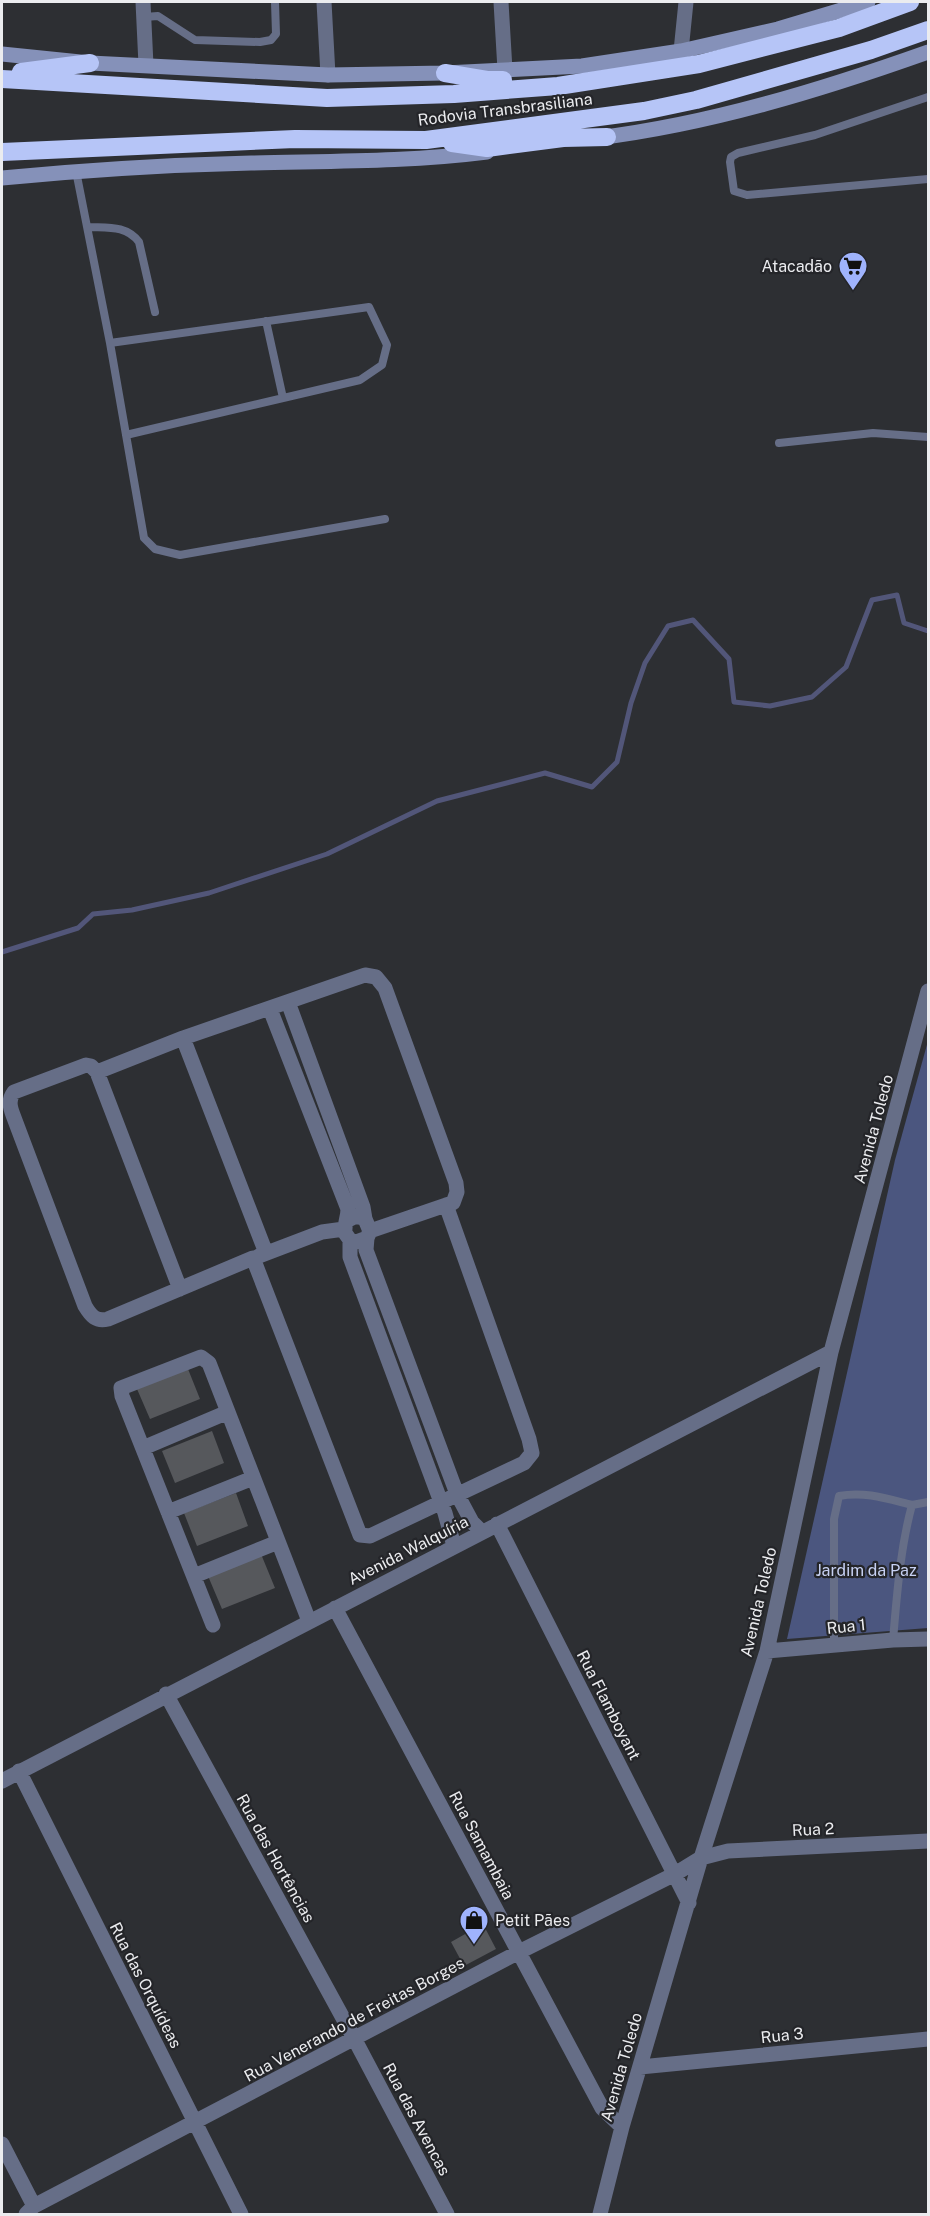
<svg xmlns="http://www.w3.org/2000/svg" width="930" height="2216" font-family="'Public Sans',sans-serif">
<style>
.green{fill:#4b567f}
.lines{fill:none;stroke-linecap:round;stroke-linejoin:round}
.stream{stroke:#525679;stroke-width:5}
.building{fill:#56585c}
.service{stroke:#666e87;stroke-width:8}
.minor{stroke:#666e87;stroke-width:15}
.secondary{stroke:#8591b9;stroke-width:15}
.motorway{stroke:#b6c5f7;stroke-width:18}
.labels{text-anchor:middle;stroke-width:4.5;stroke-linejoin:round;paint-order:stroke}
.street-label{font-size:16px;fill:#ebecef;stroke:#242529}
.poi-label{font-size:16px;fill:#ebecef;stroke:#242529;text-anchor:end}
.park-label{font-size:16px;fill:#c7d1f3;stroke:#242529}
</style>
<rect width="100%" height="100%" fill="#2d2f33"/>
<path class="green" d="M928,1041V1628L787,1639L895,1160Z"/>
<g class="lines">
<path class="stream" d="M2,952L78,928L93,914L132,910L209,893L327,854L437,801L545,773L592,787L617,762L631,703L645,663L668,626L693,620L729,659L734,702L770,706L812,697L846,667L872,600L897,595L904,623L928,631"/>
</g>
<path class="building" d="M188,1369L200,1399L150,1419L137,1389Z
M212,1431L224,1463L175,1483L162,1451Z
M236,1493L248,1526L197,1546L184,1513Z
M261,1554L275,1588L222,1609L208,1576Z
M483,1924L496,1949L464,1966L451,1942Z"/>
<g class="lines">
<path class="service" d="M144,17L158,16L195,40L260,42L271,40L276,34L275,2
M928,97L815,135L738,153L731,157L730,162L734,191L747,195L928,179
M76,171L110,343L144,538L155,549L180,555L385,519
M88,227C108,228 126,225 139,242L155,312
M266,321L283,398
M110,343L369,307L387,345L382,365L360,380L126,435
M779,443L873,433L928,437
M893,1640C897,1595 900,1549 912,1505L928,1502
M834,1645V1519L839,1496C865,1491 888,1499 912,1505"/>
<path class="minor" d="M143,2L146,65
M324,2L328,75
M501,2L505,70
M681,51L686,2
M288,1002L363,1207L365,1219
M270,1009L348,1209C348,1218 344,1224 345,1233L350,1240L356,1242L367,1238L370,1231L365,1219L356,1216L348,1220
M183,1038L266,1253
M97,1072L183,1038L365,975L376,977L385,988L456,1183L457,1192L453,1203L446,1205L529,1439L532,1453L524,1463L370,1536L360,1535L253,1258L108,1319C96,1322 91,1316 85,1306L13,1115C10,1107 8,1100 14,1092L86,1065L91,1066L97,1072L180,1289
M370,1231L446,1205
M367,1238L366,1250L457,1494L472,1522L482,1532
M350,1240V1257L445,1513L454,1546
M259,1256L322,1232L344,1229
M143,1448L228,1412
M168,1512L253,1478
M497,1524L689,1903
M194,1576L278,1542
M335,1608L602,2108L622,2127
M213,1625L122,1396L121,1388L201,1357L209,1363L309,1621
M767,1651L893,1640L928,1639
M166,1694L355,2040L447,2214
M19,1771L241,2214
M2,1781L831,1352
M640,2067L928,2039
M2,2144L34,2206
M26,2214L34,2206L519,1952L675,1874L701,1858L728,1851L928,1841
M600,2214L622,2127L701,1858L767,1651L831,1352L928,991"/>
<path class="secondary" d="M2,54L90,63L328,75L445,73L582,66L681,51L778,29L868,2
M597,138C710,124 821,90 928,52
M2,178C85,170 167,165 251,163C329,161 409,162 487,152"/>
<path class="motorway" d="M21,72L90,63
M445,73L487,80H503
M2,79L327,98L454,94L558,86L699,64L839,28L910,2
M452,143L487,148L563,138L607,137
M2,152L295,139L426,140L644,111L696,100L871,50L928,30"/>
</g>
<defs>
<g id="supermarket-pin" transform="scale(1.5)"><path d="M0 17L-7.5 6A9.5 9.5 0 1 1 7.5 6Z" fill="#9fb3fd" stroke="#242529"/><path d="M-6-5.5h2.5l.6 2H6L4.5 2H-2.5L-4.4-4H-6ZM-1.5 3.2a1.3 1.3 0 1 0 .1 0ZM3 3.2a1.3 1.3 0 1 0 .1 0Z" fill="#111"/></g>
<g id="shop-pin" transform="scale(1.5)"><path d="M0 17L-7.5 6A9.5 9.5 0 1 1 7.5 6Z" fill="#9fb3fd" stroke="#242529"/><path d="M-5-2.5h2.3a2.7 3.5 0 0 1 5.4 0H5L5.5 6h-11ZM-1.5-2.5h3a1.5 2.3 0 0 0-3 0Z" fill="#111"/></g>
</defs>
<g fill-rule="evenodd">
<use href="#supermarket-pin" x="853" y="266"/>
<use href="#shop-pin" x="474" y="1920"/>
</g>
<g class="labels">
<g class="street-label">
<text transform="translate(505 109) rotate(-7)" y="6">Rodovia Transbrasiliana</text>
<text transform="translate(873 1129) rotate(-75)" y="6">Avenida Toledo</text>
<text transform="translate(408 1550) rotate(-27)" y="6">Avenida Walquíria</text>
<text transform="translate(758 1602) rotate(-77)" y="6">Avenida Toledo</text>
<text transform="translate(846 1626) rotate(-6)" y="6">Rua 1</text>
<text transform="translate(609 1705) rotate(63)" y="6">Rua Flamboyant</text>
<text transform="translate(813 1829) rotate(-3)" y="6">Rua 2</text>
<text transform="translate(482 1845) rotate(62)" y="6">Rua Samambaia</text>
<text transform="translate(276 1858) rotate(61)" y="6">Rua das Hortências</text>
<text transform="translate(146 1985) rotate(63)" y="6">Rua das Orquídeas</text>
<text transform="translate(354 2019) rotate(-28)" y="6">Rua Venerando de Freitas Borges</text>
<text transform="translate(782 2035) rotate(-6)" y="6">Rua 3</text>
<text transform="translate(621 2067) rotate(-74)" y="6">Avenida Toledo</text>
<text transform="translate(417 2119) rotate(62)" y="6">Rua das Avencas</text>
</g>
<g class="poi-label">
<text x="832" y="272">Atacadão</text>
<text x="495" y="1926" text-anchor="start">Petit Pães</text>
</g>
<g class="park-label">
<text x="866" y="1576">Jardim da Paz</text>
</g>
</g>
<rect width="930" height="2216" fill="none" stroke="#ebecef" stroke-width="6"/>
</svg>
